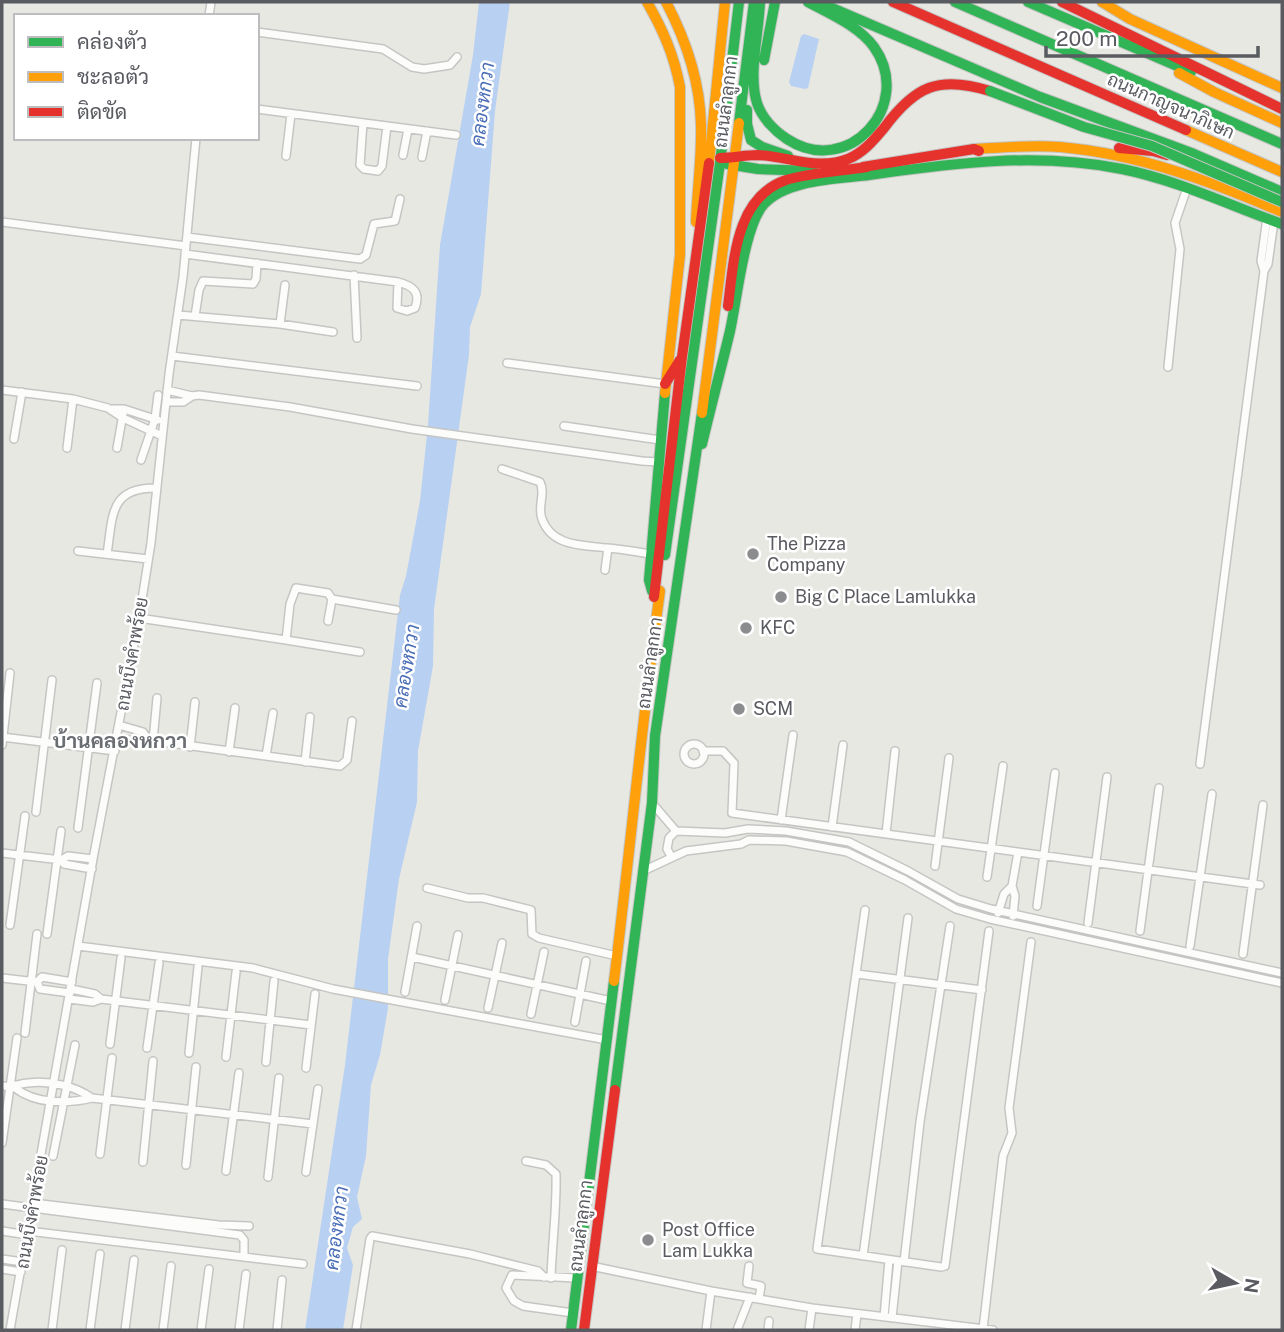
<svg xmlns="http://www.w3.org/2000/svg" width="1284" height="1332" font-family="'Public Sans',Sarabun,sans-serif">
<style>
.water{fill:#b8d0f1}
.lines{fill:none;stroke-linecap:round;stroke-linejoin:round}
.street-casing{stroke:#c5c5c3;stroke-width:10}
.fast-casing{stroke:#c5c5c4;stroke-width:12}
.slow-casing{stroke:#c5c5c4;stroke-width:12}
.jam-casing{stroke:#c5c5c4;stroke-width:12}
.street{stroke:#fcfcfb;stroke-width:7}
.fast{stroke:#30b455;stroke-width:10}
.slow{stroke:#ff9f0a;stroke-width:10}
.jam{stroke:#e5322d;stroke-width:10}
.fast-bridge-casing{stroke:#c5c5c4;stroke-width:12;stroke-linecap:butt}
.fast-bridge{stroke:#30b455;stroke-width:10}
.poi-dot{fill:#8b8c8e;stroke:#fff;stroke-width:2.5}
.labels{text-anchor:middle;stroke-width:5;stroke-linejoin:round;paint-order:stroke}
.street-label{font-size:18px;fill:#595b60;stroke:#fff}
.poi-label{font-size:18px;fill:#595b60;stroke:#fff;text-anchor:start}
.water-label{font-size:19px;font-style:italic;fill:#4a6db7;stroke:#fff}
.quarter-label{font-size:21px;font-weight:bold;fill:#6a6d72;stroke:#fff}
</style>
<rect width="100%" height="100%" fill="#e8e8e3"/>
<path class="water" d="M479,2H510L495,111L481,294L470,327L469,355L434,609L433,666L418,751L417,802L399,879L388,959V1008L380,1055L371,1085L366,1156L357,1197L362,1219L353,1227L347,1248L353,1265L343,1330H305L345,1065L400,595L406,576L420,501L428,425L440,245L473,55Z
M804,34L819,39L808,88L805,89L791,86L789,82L801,36Z"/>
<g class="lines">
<g class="street-casing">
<path id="street" d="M209,16L211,2
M257,32L383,49L412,67L424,69L450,65L457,57
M257,109L456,135
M363,123L360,165L364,169L378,171L382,166L387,126
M403,155L408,129
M286,156L291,114
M422,157L427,131
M2,222L186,246
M187,237L360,259L366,255L374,224L395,221L400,199
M185,254L398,282C413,286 421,292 415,308L407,311L397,308L398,282
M1264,271L1268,264L1274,221
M354,275L357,338
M178,315L280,324L333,332
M195,316L199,290L203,281L253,284L256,279L257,263
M280,324L285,285
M172,356L417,386
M507,363L665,384
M1168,367L1180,249L1175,223L1187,188
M2,390L73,399L108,408L123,418L162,436
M167,390L192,396L199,395L290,407L412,429L642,461L658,462
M166,402H183L192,396
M113,409H124L158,420
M564,426L660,440
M14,439L22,392
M67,448L73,399
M117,448L123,414
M141,460L155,419L158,395
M502,469L540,482C546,494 537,506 542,519C552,547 583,545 607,548C622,549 637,552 651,554
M78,551L148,559
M107,554C113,516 109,487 157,488
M605,570L608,548
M139,618L286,640L290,604L296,588L328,593L332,599L396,610
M328,621L332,599
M286,640L360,652
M119,725L143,732L148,740
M2,737L115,751
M117,737L141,743L148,740L340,766L347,760L352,721
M153,741L157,698
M684 754a10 10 0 1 1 20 0a10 10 0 1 1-20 0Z
M2,745L10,673
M190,747L195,702
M703,751H723L734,763L732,813L1260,885
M229,752L235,708
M266,756L273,713
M305,762L310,717
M1200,764L1264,271L1261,261L1267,218
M652,803L676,831L725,833L748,829L786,831L849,842L908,871L958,899L991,909L1282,973
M36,812L52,680
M781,820L793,735
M832,827L843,745
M78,828L97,683
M886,834L895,751
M2,853L61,860L64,864L92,869
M671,856L667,849L669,838L676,831
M61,860L68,856L93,859
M935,866L949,758
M643,871L686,851L741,844L749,840L786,841L847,852L905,880L956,909L990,919L1282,983
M987,877L1003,766
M427,888L468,898H483L531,910L532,934L539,938L617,956
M1037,906L1055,773
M865,910L817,1249L941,1267L945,1266L989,931
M998,913L1004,894L1012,886
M1013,916L1015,896L1012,886L1018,852
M1088,923L1107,777
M10,925L25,816
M1140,931L1159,788
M47,934L61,831
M78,946L253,968L333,989L607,1040
M1190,946L1212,794
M1243,954L1263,805
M412,957L611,1001
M857,974L982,990
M2,978L37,982L42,977L72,982
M37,982L40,989L70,993
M71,989L95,994L101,999L311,1025
M405,992L417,926
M69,999L93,1002L101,999
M445,1000L458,935
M488,1008L502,943
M531,1014L544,952
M575,1022L586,961
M25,1033L37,934
M110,1044L121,958
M147,1048L159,963
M189,1053L198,967
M226,1057L236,972
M266,1062L274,981
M306,1068L315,994
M2,1086C13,1087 18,1084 28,1083C49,1080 75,1086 92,1098
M15,1088C35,1104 67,1104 92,1098L313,1124
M2,1143L17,1038
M100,1154L112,1058
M53,1156L75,1045
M526,1161L546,1165L556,1174C557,1209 552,1243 551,1278
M143,1162L153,1061
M186,1165L196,1067
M226,1171L239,1073
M306,1172L318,1089
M268,1177L279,1078
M33,1203L219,1225L249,1226
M2,1204L240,1235L244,1240V1257L303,1264
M2,1231L28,1235
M28,1231L244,1257
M863,1256L908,918
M2,1259L23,1262
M904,1262L920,1122L950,926
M591,1266L711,1291L812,1308L993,1330
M749,1266L747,1283L761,1286L759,1299
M2,1269L21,1272
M573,1313L523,1306L514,1301L506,1288L512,1275L577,1278
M884,1317L889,1260
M892,1318L898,1261
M983,1329L1003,1156L1012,1133L1009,1108L1031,942
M10,1330L93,859L139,618L151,543L169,374L183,277L196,138
M52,1330L62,1250
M90,1330L100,1254
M125,1330L134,1260
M163,1330L171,1266
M201,1330L209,1269
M239,1330L246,1274
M277,1330L282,1280
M356,1330L370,1239L372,1236L470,1254L538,1271L544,1277
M706,1330L711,1291
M737,1330L750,1297
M768,1330L769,1321
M809,1330L812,1308
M855,1330L857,1314"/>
</g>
<g class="fast-casing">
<path id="fast" d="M760,2C759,32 748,75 757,103C762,118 775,131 787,139C848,179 915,105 874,47C859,26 830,14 808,2
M818,2L1040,97L1194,154L1282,192
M955,2L1282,144
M1028,2L1191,72
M764,60L775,2
M747,110V124L751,140L762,147L788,156
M739,123L754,2
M727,164L758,169L813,171
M702,444C711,406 721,369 730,331C737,300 744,226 764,204C787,179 838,179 869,175C954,163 1037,152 1122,169C1177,180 1229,205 1282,224
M665,555L720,163L739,2
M652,591L649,580L665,393
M615,1090L652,803L655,736L702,413
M571,1330L614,981"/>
</g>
<g class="slow-casing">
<path id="slow" d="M647,2C663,30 674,55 680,87V255L665,393
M666,2C686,40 700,81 701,125C702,158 697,190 696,222
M1102,2L1130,19L1282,88
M1179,73L1214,92L1282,123
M720,106L723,137
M1186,130L1282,172
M974,149C1003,147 1032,145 1060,147C1139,154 1210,181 1282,212
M709,163L725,2
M702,413L739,123
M614,981C630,851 642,721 660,591"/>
</g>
<g class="jam-casing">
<path id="jam" d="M893,2L1186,130
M1062,2L1282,109
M1119,148L1153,151L1167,155
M720,158C733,158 745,155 758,155C788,156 818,171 848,159C863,153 874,140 884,128C915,86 939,75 990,91
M863,167L974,149L979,151
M728,306C734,261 735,198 786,180C808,173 843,171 867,167
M665,384L680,360
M654,597L682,357L709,163
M584,1330L615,1090"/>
</g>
<use href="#street" class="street"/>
<use href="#fast" class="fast"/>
<use href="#slow" class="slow"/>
<use href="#jam" class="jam"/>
<g class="fast-bridge-casing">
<path id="fast-bridge" d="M990,91L1084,127L1152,146L1282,202"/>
</g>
<use href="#fast-bridge" class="fast-bridge"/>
</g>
<g class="poi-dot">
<circle cx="753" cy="554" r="7"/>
<circle cx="781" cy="597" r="7"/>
<circle cx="746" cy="628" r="7"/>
<circle cx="739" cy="709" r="7"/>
<circle cx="648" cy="1240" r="7"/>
</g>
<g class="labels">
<g class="street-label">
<text transform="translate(726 102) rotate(-83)" y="6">ถนนลำลูกกา</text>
<text transform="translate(1171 106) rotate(24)" y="6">ถนนกาญจนาภิเษก</text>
<text transform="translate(132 654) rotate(-80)" y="6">ถนนบึงคำพร้อย</text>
<text transform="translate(650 663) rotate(-82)" y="6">ถนนลำลูกกา</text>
<text transform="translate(32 1212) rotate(-80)" y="6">ถนนบึงคำพร้อย</text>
<text transform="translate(581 1226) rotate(-83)" y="6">ถนนลำลูกกา</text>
</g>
<g class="poi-label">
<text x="767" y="550">The Pizza<tspan x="767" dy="21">Company</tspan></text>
<text x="795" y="603">Big C Place Lamlukka</text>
<text x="760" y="634">KFC</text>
<text x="753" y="715">SCM</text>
<text x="662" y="1236">Post Office<tspan x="662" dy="21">Lam Lukka</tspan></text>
</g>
<g class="water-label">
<text transform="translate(482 104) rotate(-83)" y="7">คลองหกวา</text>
<text transform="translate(406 666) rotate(-81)" y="7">คลองหกวา</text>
<text transform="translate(336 1228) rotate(-83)" y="7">คลองหกวา</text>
</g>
<g class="quarter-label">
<text x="120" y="748">บ้านคลองหกวา</text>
</g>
</g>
<rect width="1284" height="1332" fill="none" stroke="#595b60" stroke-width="7"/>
<rect x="14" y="14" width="245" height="126" fill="#ffffff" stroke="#bdbdbf" stroke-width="2"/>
<rect x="28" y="37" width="35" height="10" fill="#30b455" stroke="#bdbdbf" stroke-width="2"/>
<text x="77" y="49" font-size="21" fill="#595b60">คล่องตัว</text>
<rect x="28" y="72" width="35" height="10" fill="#ff9f0a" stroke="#bdbdbf" stroke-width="2"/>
<text x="77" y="84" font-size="21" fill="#595b60">ชะลอตัว</text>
<rect x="28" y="107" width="35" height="10" fill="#e5322d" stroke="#bdbdbf" stroke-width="2"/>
<text x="77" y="119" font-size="21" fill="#595b60">ติดขัด</text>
<g transform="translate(1235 1283) rotate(99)" stroke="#ffffff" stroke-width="5" paint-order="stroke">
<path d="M0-5L12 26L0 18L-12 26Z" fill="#595b60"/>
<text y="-10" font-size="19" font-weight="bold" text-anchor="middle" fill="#595b60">N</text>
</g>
<path d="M1046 46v10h212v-10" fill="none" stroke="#595b60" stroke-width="3.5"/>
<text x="1056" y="46" font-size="21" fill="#595b60" stroke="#ffffff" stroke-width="5" paint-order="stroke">200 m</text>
</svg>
